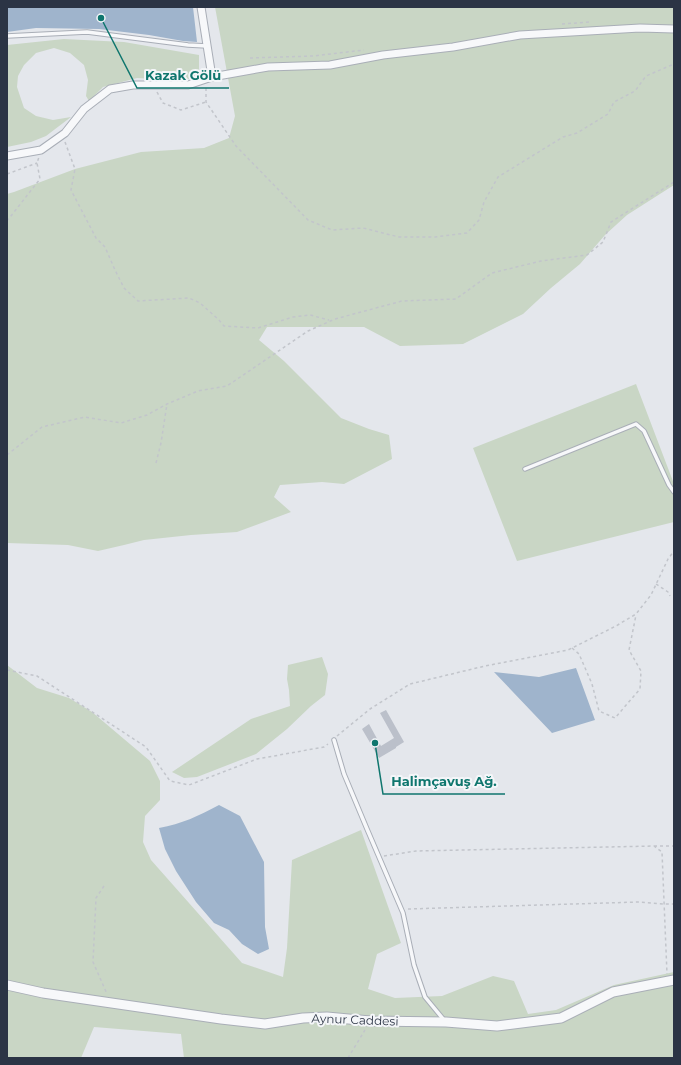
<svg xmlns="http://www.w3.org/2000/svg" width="681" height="1065" font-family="Montserrat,sans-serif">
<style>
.green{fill:#c9d6c5}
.water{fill:#9fb4cc}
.building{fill:#bbc0ca}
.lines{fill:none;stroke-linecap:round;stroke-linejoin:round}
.service-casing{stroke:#a9aeb7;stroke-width:5.5}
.minor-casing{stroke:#a9aeb7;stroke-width:9}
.tertiary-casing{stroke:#a9aeb7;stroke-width:11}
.path{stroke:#c2c5cb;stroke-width:1.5;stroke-dasharray:3 3;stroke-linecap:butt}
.service{stroke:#f7f8fa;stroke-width:3.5}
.minor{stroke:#f7f8fa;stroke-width:7}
.tertiary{stroke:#f7f8fa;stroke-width:9}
.labels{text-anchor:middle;stroke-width:4;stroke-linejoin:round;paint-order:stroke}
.street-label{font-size:12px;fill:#2b3445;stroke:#f4f6f9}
.leader{fill:none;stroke:#0f766e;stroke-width:1.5}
.callout-dot{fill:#0f766e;stroke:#f4f6f9;stroke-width:1.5}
.callout-label{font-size:13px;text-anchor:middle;font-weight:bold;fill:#0f766e;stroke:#f4f6f9;stroke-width:4;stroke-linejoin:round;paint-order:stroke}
</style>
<rect width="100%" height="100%" fill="#e4e7ec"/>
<path class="green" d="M215,7H674V185L627,215L605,235L580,264L551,288L523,314L463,344L400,346L364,327H267L259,340L284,361L341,418L369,429L389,435L392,459L344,484L322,482L280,485L274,497L291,512L237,532L191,535L144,540L124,545L98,551L68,545L7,543V194L14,192L75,169L141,152L204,148L229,138L235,116Z
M64,39L124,42L199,55V78L176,80L137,78L103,87L89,101L86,96L88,80L84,65L70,53L54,48L36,53L24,65L18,76L17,87L24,108L36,116L53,120L71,117L46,136L31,142L7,147V45Z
M636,384L674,484V522L517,561L473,448Z
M322,657L328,674L325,695L311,706L287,729L256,754L197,777L184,778L172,772L251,719L290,706L289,690L287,679L288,665Z
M7,665L37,688L69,698L92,712L150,761L160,781V800L145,816L143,842L151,860L242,963L283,977L287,948L292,860L361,830L401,943L377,954L368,989L395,998L442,996L493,976L514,981L528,1014L556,1010L614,985L674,972V1058H184L181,1034L94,1027L81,1058H7Z"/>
<path class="water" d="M7,7H193L197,42L183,41L149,35L99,29L36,28L7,32Z
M576,668L595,720L552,733L494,672L539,677Z
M219,805L240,816L264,862L265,927L269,949L258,954L242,944L229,930L214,923L196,902L176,871L165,849L159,828C182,824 198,816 219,805Z"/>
<path class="building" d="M386,710L404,742L396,747V748L379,758L362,729L369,724L381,746L394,738L380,713Z"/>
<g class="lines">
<g class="service-casing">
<path id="service" d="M7,36L87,32L188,45L207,46
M525,469L636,424L644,431L669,485L674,492
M334,740L344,774L367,829L403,913L414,965L425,997L444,1020"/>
</g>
<g class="minor-casing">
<path id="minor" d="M201,7L212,77
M7,156L41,150L65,133L84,109L110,89L133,85H188L212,77L268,67L330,65L383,55L453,47L520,35L640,28L674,29"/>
</g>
<g class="tertiary-casing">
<path id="tertiary" d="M7,985L43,993L221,1019L265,1024L303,1018L327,1017L370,1021L446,1022L497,1026L561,1018L613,992L674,980"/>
</g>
<path class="path" d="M562,24L590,22
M250,58L313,56L364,50
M206,88V102L236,146L308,220L332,230L363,228L399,237H435L467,233L479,220L484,202L498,177L563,137L577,133L608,114L614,102L635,91L646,76L674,64
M157,92L163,103L181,110L206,102
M65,142L75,169L71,190L96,238L105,247L115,270L124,288L138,301L189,298L200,303L218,319L224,326L258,328L293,317L310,315L329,320
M7,174L37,163
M7,221L40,179L37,163L39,157
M7,455L42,427L85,417L121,423L147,415L167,404L198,391L227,386L308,331L335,319L402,301L456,299L492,273L541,261L587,255L603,242L611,222L674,182
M156,463L161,443L167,404
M656,584L668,592L670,596
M572,648L579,654L592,684L599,711L615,718L640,689L641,671L629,650L636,615
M7,670L37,676L146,747L170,781L189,785L257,759L324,747L328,744
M337,736L370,709L410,684L485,666L568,650L616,626L636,614L651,595L668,559L674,551
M654,846H674
M384,856L416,851L654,846L662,852L667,974
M104,886L96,898L93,962L107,994
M408,909L639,902L664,904H674
M348,1058L365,1030"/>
<use href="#service" class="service"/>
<use href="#minor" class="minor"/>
<use href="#tertiary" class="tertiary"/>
</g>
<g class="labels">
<g class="street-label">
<text transform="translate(355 1020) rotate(2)" y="4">Aynur Caddesi</text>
</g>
</g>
<path class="leader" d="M101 18L137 88H229M375 743L383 794H505"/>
<g class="callout-dot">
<circle cx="101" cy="18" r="4"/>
<circle cx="375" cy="743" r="4"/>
</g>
<g class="callout-label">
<text x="183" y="80">Kazak Gölü</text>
<text x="444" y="786">Halimçavuş Ağ.</text>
</g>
<rect width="681" height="1065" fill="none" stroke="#2b3445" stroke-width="16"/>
</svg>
